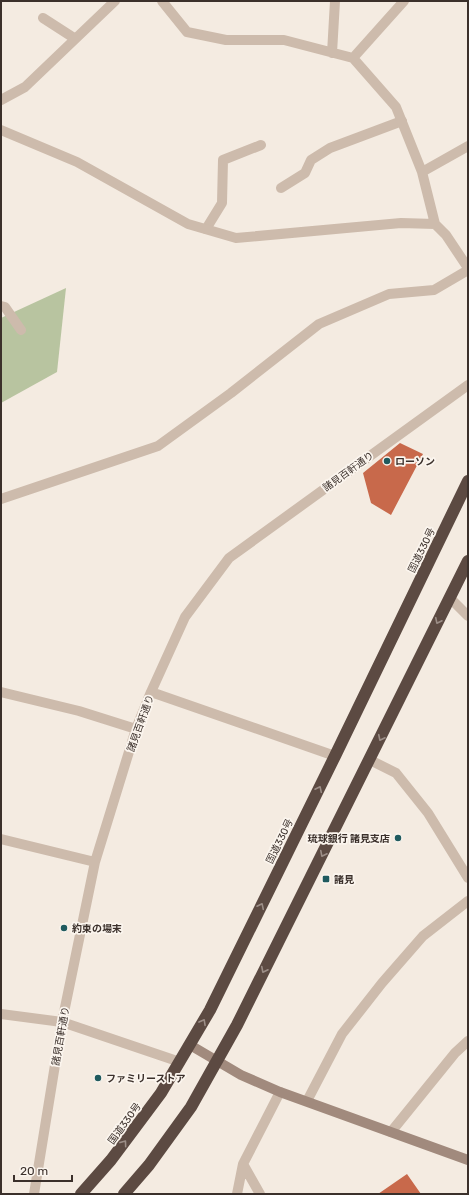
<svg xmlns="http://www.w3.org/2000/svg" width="469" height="1195" font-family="Rubik,'Noto Sans JP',sans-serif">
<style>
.green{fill:#b8c4a0}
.building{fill:#c8694b}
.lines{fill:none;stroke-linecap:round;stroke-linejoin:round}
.lane{stroke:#cdbbac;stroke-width:10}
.street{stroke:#cdbbac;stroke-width:10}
.secondary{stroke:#a18a7d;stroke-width:10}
.highway{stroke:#5c4a42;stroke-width:12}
.oneway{stroke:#9c8e87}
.poi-dot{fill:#1f5a5e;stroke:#fbf5ee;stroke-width:1.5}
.labels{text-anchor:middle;stroke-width:3.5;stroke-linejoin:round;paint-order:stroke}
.poi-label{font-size:10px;font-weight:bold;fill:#3b302b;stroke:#fbf5ee;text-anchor:start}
.street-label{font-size:10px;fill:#3b302b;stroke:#fbf5ee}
</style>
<rect width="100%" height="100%" fill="#f4ebe1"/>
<path class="green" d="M66,288L57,372L1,403V318Z"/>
<path class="building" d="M400,443L423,454L391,515L371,503L363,473Z
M407,1174L421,1194H378Z"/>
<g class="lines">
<path class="lane" d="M43,18L74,38
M281,188L305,173L311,160L330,148L402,121
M206,229L222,203L223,160L261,145"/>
<path class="street" d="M162,1L187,32L226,40H284L353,58L396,107L422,172L435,224L446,235L468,268
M332,53L335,1
M353,58L404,1
M1,100L25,87L115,1
M1,130L77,162L188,224L236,238L401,223L435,224
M422,172L468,146
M1,306L5,307L21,330
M1,499L158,446L231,393L319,324L389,294L434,290L468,270
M450,598L468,616
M1,692L79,711L136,729
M151,692L335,756
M370,760L396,773L428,813L468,878
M1,839L95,862
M1,1014L62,1022L180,1062
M307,1101L342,1034L382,983L423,936L468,901
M391,1132L455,1053L468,1041
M243,1164L260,1194
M34,1194L62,1022L95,862L136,729L151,692L185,617L229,558L468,385
M237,1194L243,1164L280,1092"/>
<path class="secondary" d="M190,1045L241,1075L280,1092L468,1160"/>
<path class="highway" d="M81,1194L111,1160L161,1093L210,1010L335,756L468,481
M124,1194L149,1165L191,1107L237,1025L468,561"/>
</g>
<defs><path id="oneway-chevron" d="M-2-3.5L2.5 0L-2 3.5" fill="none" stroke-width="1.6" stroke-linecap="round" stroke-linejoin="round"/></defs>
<g class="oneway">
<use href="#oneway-chevron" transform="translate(438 621) rotate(116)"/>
<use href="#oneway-chevron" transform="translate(381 738) rotate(116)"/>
<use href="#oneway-chevron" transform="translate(319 789) rotate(-64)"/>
<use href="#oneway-chevron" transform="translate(323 854) rotate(117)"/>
<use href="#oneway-chevron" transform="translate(261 906) rotate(-64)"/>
<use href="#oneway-chevron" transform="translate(264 970) rotate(117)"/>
<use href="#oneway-chevron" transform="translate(203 1022) rotate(-61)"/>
<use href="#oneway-chevron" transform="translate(124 1143) rotate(-54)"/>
</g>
<g class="poi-dot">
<circle cx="387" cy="461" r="4"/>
<circle cx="398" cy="838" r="4"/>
<rect x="322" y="875" width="8" height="8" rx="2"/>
<circle cx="64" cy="928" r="4"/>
<circle cx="98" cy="1078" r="4"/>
</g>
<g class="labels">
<g class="poi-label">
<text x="395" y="465">ローソン</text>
<text x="390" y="842" text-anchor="end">琉球銀行 諸見支店</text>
<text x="334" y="883">諸見</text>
<text x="72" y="932">約束の場末</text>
<text x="106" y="1082">ファミリーストア</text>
</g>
<g class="street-label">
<text transform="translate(348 471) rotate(-36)" y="4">諸見百軒通り</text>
<text transform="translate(421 550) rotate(-64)" y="4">国道330号</text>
<text transform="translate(140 723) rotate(-70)" y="4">諸見百軒通り</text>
<text transform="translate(279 841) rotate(-64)" y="4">国道330号</text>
<text transform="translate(60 1036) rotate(-80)" y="4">諸見百軒通り</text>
<text transform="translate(124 1123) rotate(-54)" y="4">国道330号</text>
</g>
</g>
<rect width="469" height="1195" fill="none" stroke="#3b302b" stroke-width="4"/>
<path d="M14 1175v6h58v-6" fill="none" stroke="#3b302b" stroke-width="2"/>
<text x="20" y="1175" font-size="12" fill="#3b302b" stroke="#fbf5ee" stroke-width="3" paint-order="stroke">20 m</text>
</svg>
